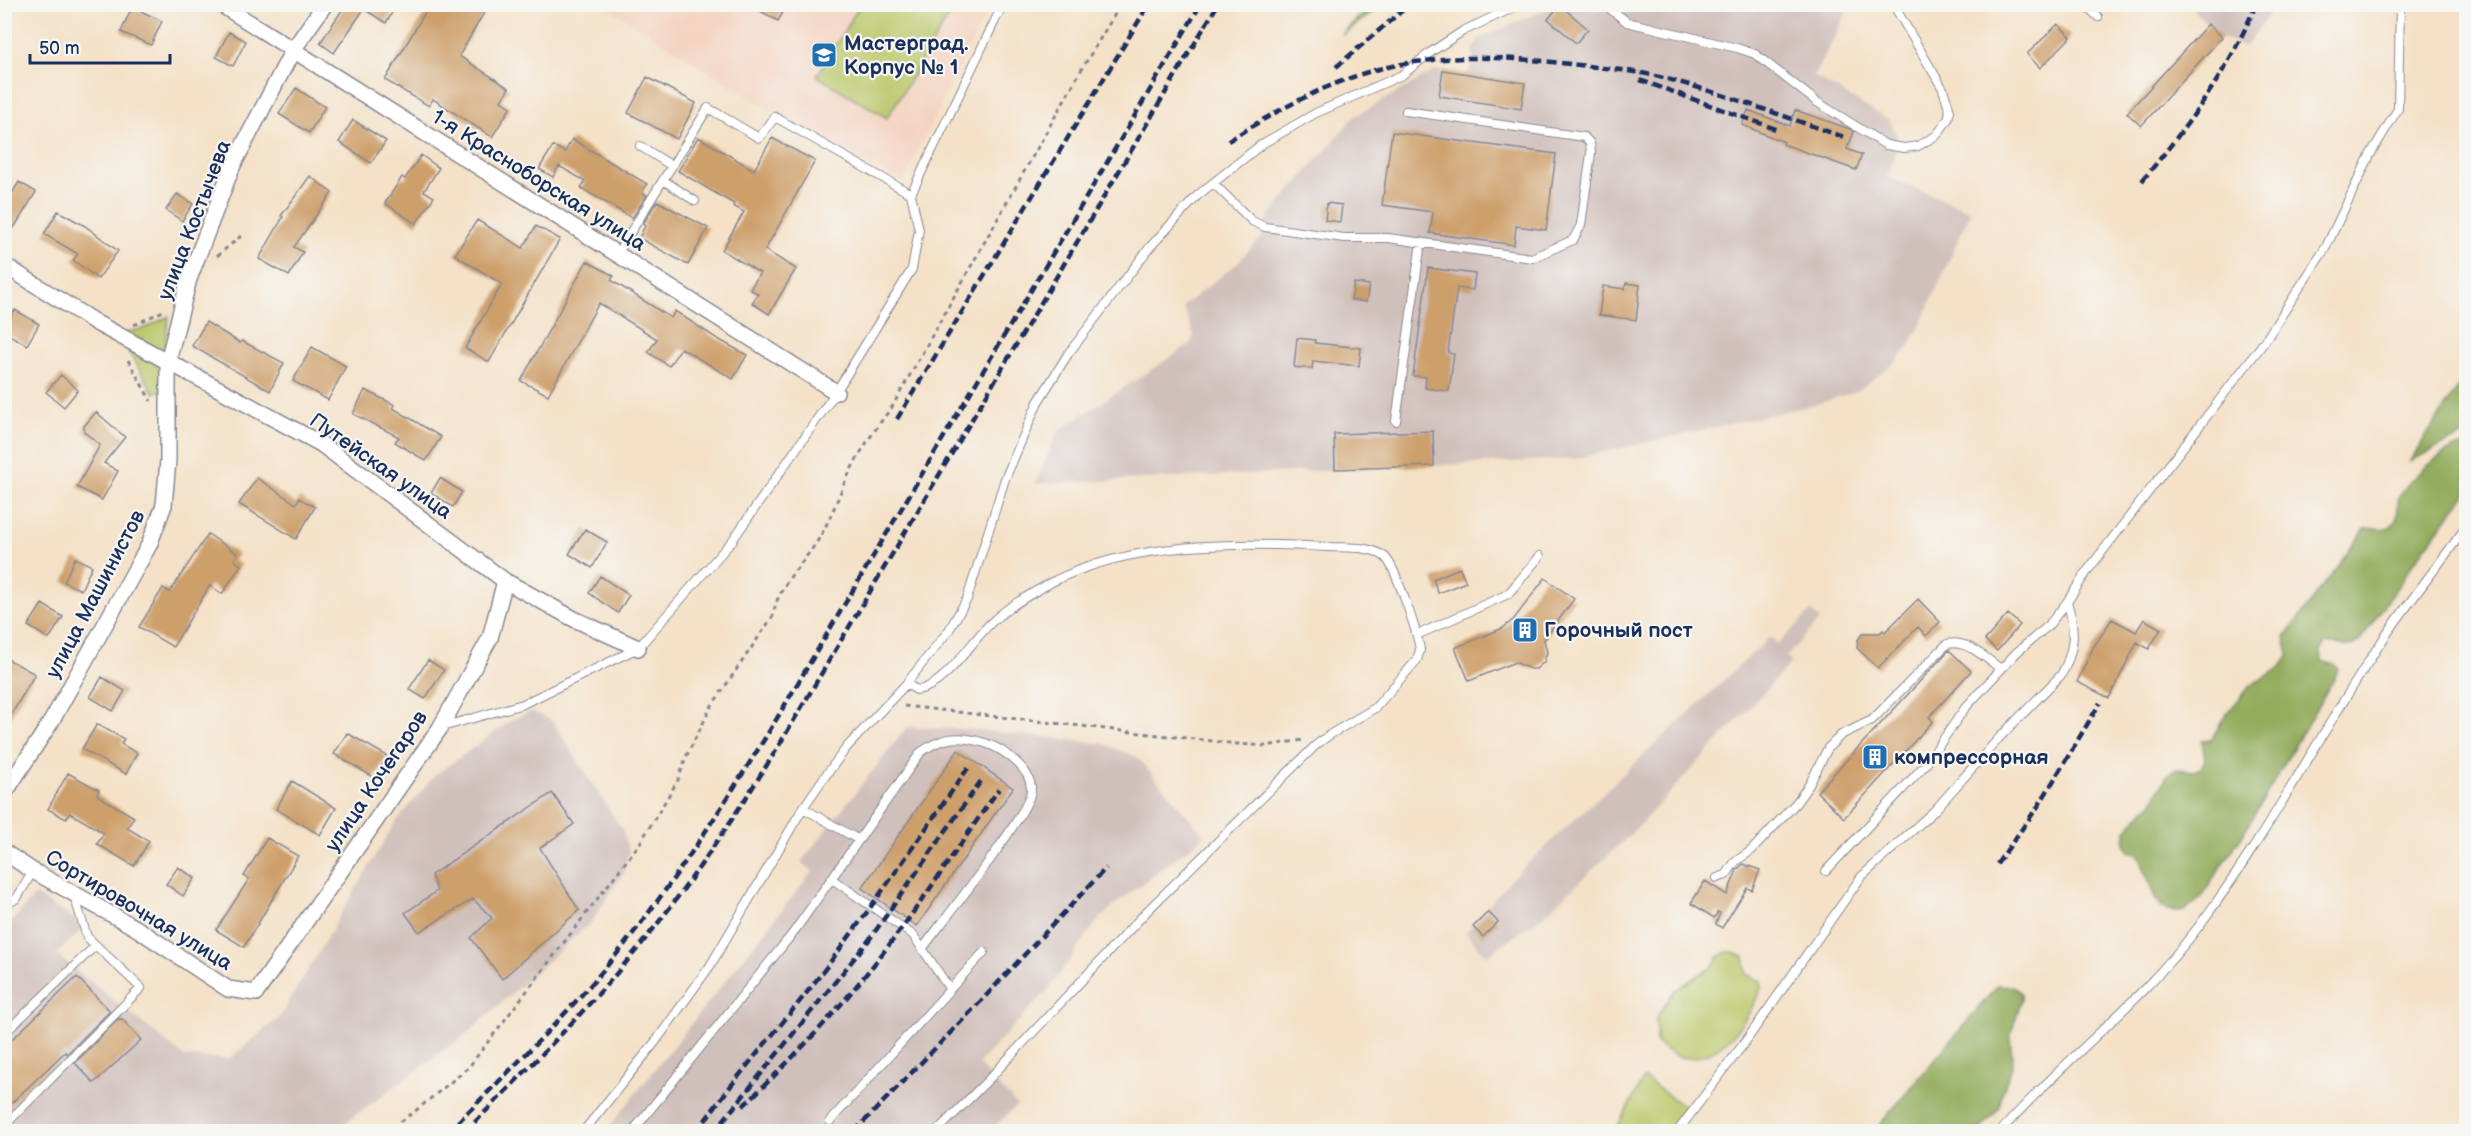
<svg xmlns="http://www.w3.org/2000/svg" width="2471" height="1136" font-family="'Balsamiq Sans',sans-serif">
<style>
.built{fill:#f4d3c0}
.industrial{fill:#d0c0bc}
.green{fill:#bac769;stroke:#6a7b64;stroke-width:1.5}
.forest{fill:#93ac5d;stroke:#576e5e;stroke-width:1.5}
.building{fill:#cd9f6a}
.lines{fill:none;stroke-linecap:round;stroke-linejoin:round}
.lane-casing{stroke:#888892;stroke-width:10}
.street-casing{stroke:#888892;stroke-width:18}
.path{stroke:#888892;stroke-width:3;stroke-dasharray:4.5 4.5;stroke-linecap:butt}
.lane{stroke:#fff;stroke-width:8}
.street{stroke:#fff;stroke-width:15}
.rail{stroke:#1b2f5e;stroke-width:4.5;stroke-dasharray:9 4.5;stroke-linecap:butt}
.labels{text-anchor:middle;stroke-width:4.5;stroke-linejoin:round;paint-order:stroke}
.poi-label{font-size:21px;font-weight:bold;fill:#1b2f5e;stroke:#f6f6f2;text-anchor:start}
.street-label{font-size:21px;fill:#1b2f5e;stroke:#f6f6f2}
</style>
<rect width="100%" height="100%" fill="#f6f6f2"/>
<filter id="ink" filterUnits="userSpaceOnUse"><feTurbulence type="fractalNoise" baseFrequency=".0167" numOctaves="2"/><feDisplacementMap in="SourceGraphic" scale="12" xChannelSelector="R" yChannelSelector="G"/><feConvolveMatrix kernelMatrix="1 2 1 2 8 2 1 2 1" color-interpolation-filters="sRGB"/></filter>
<filter id="wash" filterUnits="userSpaceOnUse"><feTurbulence type="fractalNoise" baseFrequency=".008" numOctaves="4" result="noise"/><feDisplacementMap in="SourceGraphic" scale="24" xChannelSelector="R" yChannelSelector="G"/><feGaussianBlur stdDeviation="1.35" result="paint"/><feColorMatrix in="noise" values="0 0 0 0 0 0 0 0 0 0 0 0 0 0 0 0 0 1.4 0 .05"/><feComposite in="paint" operator="in"/></filter>
<g filter="url(#wash)">
<rect width="100%" height="100%" fill="#f4e1c7"/>
<path class="built" d="M604,5H990L903,182L762,105Z"/>
<path class="industrial" d="M1603,4L1851,5L1814,76L1889,120L1899,141L1887,177L1971,211L1920,326L1908,348L1892,365L1857,391L1817,404L1573,459L1035,484L1058,431L1189,345L1194,336L1183,306L1235,265L1262,237L1269,216L1354,117L1436,70L1466,74L1472,66L1473,49L1480,38L1557,5H1583L1595,10Z
M2198,5H2276L2245,47L2222,37L2193,10Z
M1811,611L1820,620L1786,657L1792,662L1630,835L1543,916L1486,956L1466,932L1511,879L1770,637L1778,644Z
M532,711L552,721L623,831L629,852L623,874L592,921L469,1032L334,1131L5,1132V930L35,895L86,926L56,954L185,1057L229,1059L280,1017L395,823L435,775L512,720Z
M907,727L979,730L1104,744L1137,757L1205,836L1113,906L1094,925L1049,989L978,1064L1017,1105L990,1131L605,1132L813,871L801,862Z"/>
<path class="green" d="M860,5H956L887,118L817,76Z
M169,316L164,352L125,333L146,328Z
M128,351H136L161,367V390L154,393Z
M1726,952H1734L1744,957L1747,975L1761,981C1763,990 1756,998 1752,1007C1740,1032 1711,1064 1680,1057C1671,1055 1663,1048 1656,1042V1018L1675,990L1712,967L1718,957Z
M1644,1078L1686,1108L1668,1131H1615Z"/>
<path class="forest" d="M1369,5H1383L1342,35Z
M2466,376V434L2410,461L2461,383Z
M2460,446H2466V494L2420,554L2359,642L2351,646L2325,643L2321,649L2322,661L2335,665L2338,669L2336,675L2243,834L2200,899L2184,911L2175,912L2163,908L2155,898L2139,855L2129,852L2125,845L2126,830L2153,801L2168,774L2177,769L2194,771L2201,768L2205,759L2202,741L2211,740L2225,716L2251,685L2280,668L2289,655L2285,637L2365,529C2375,526 2385,532 2392,525C2402,516 2395,508 2399,498C2406,480 2442,452 2460,446Z
M1998,985C2008,985 2014,986 2022,994V998L2010,1037L2013,1065L2003,1090L1999,1108L1979,1131H1874Z"/>
<g id="blocks">
<path class="building" d="M346,4H397L386,23L364,9L334,53L320,43Z
M430,4H473L485,11L459,56L509,88L501,101L511,107L492,137L433,99L429,106L385,80Z
M748,4H788L778,21Z
M1560,5L1588,29L1576,43L1548,19Z
M132,7L162,21L151,45L121,32Z
M2058,24L2071,37L2040,68L2027,54Z
M2208,24L2222,37L2141,126L2127,113Z
M229,32L246,41L233,66L216,57Z
M1443,70L1525,83L1521,109L1439,96Z
M647,77L696,103L677,139L628,113Z
M296,88L325,107L309,133L279,114Z
M1748,110L1790,126L1795,110L1850,129L1854,132L1847,149L1862,155L1856,170L1783,144L1784,142L1742,125Z
M353,120L386,141L371,163L339,142Z
M1392,132L1556,154L1546,230L1516,226L1514,245L1430,233L1433,212L1382,205Z
M698,137L754,170L772,138L815,161L765,250L796,269L769,314L752,303L758,294L750,289L760,273L722,250L744,212L733,206L734,204L678,171Z
M572,139L647,184L642,193L647,195L632,218L581,188L585,181L559,166L553,177L539,169L553,146L565,152Z
M421,155L439,168L424,191L434,197L416,224L385,203L402,177L405,179Z
M310,176L332,193L294,247L303,252L289,276L259,259L283,217L281,216Z
M19,182L36,192L14,228L4,222V206Z
M177,194L193,204L182,221L166,210Z
M657,201L708,228L688,265L639,238L645,226L643,224Z
M1327,203L1342,205L1340,222L1325,220Z
M58,211L85,226L118,251L98,279L73,260L78,254L44,234Z
M477,220L523,248L536,226L560,239L489,362L465,348L502,284L455,255Z
M587,261L614,276L611,280L671,318L675,311L716,338L747,355L733,379L681,348L669,366L648,352L657,339L599,303L548,395L521,381Z
M1428,268L1475,274L1473,290L1457,288L1448,353L1454,354L1449,391L1425,388L1426,377L1413,376Z
M1354,283L1369,285L1366,302L1351,300Z
M1626,283L1640,285L1636,320L1599,315L1603,286L1625,289Z
M15,310L39,324L27,345L4,332V327Z
M206,322L240,343L242,341L284,363L270,391L192,346Z
M1297,338L1315,340V343L1361,348L1359,366L1313,361L1312,369L1294,367Z
M312,347L346,366L328,400L293,381Z
M61,375L78,390L64,407L46,392Z
M365,390L395,405L393,408L441,437L426,461L395,442L399,437L353,414Z
M96,412L125,437L104,463L118,471L102,500L77,487L100,445L84,432V426Z
M1433,431L1434,466L1335,469L1334,434Z
M257,478L296,504L299,498L315,507L296,539L239,504Z
M440,478L462,492L453,507L431,493Z
M585,529L607,542L592,568L569,554Z
M208,534L238,554L234,560L241,565L222,594L210,585L173,647L139,627L163,588L170,592Z
M75,558L92,566L81,590L64,582Z
M1460,568L1466,582L1438,593L1433,579Z
M600,576L629,595L618,613L589,593Z
M1545,578L1574,599L1544,640L1547,652L1544,662L1536,669H1530L1515,662L1469,681L1455,648L1503,628L1514,619Z
M1918,599L1940,622L1926,636L1918,627L1878,668L1857,648L1858,640L1863,633H1880L1883,630L1885,632Z
M42,604L63,617L49,639L28,626Z
M2008,614L2020,625L1997,651L1985,640Z
M2112,619L2136,632L2144,619L2161,629L2149,649L2137,642L2109,698L2077,682L2093,648Z
M1949,650L1971,671L1929,717L1933,721L1844,818L1817,792Z
M4,657L35,674L4,727Z
M428,660L444,670L425,699L409,689Z
M102,677L125,691L113,711L90,697Z
M97,724L124,739L121,744L137,753L126,774L82,749Z
M347,733L387,756L375,778L334,754Z
M958,750L1013,788L917,926L862,888Z
M68,773L99,790L97,795L134,817L127,828L149,841L134,866L97,844L104,833L70,813L66,819L48,809Z
M292,781L336,808L320,835L276,809Z
M552,793L574,824L540,848L579,910L502,979L471,938L492,918L473,899L419,932L405,913L437,891L431,875Z
M267,838L298,856L244,947L216,930L249,879L244,876Z
M1743,864L1760,870L1752,890L1747,888L1722,928L1716,924L1720,913L1718,912L1714,918L1691,903L1705,881L1727,895L1737,870Z
M178,867L195,878L183,896L166,884Z
M1488,912L1498,922L1483,937L1473,927Z
M77,977L110,1011L67,1054L65,1052L4,1110V1047Z
M118,1019H122L141,1040L94,1083L75,1063Z"/>
</g>
</g>
<g filter="url(#ink)">
<use href="#blocks" fill-opacity="0" stroke="#888892" stroke-width="1.5"/>
<g class="lines">
<g class="lane-casing">
<path id="lane" d="M1604,4L1627,22L1737,48L1755,54L1817,102L1886,145L1904,148L1918,146L1937,135L1948,119L1950,111L1943,89L1893,4
M2085,4L2098,17
M640,146L672,166
M663,180L695,201
M1213,183L1252,221L1265,227L1344,238H1388L1532,258L1573,240L1581,225L1591,153L1590,143L1584,137L1406,111
M617,254L708,108L759,138L775,117L911,194
M1396,421L1421,242
M1417,635L1508,594L1540,556
M906,684L917,690C946,687 972,639 993,621C1009,606 1031,594 1050,583C1130,541 1240,542 1328,547C1346,548 1370,545 1385,557C1395,565 1418,635 1420,650L1417,660L1375,708L1331,734L1316,745L1148,910L990,1078L936,1132
M442,727L523,704L638,648L732,541L836,392L912,269L919,230L911,194L1003,4
M803,808L859,840
M1826,871L1926,764L1965,708L2017,652L2048,626L2067,602
M1717,878L1726,875L1735,862L1752,850L1796,803L1809,785L1828,748L1841,735L1872,720L1947,644C1967,639 1985,658 2001,669
M832,879L913,935L949,988
M4,906L17,898L33,871
M4,1034L96,945
M830,1121L984,952
M4,1126L141,988L87,937L74,895
M583,1132L656,1041L710,966L803,808L823,779L847,747L906,684L949,630L967,599L1005,479L1038,402L1068,354L1150,247L1198,195L1262,144L1316,113L1402,75L1431,52L1463,31L1521,4
M632,1132L793,933L921,752C943,736 960,735 985,743C1003,749 1032,769 1031,790C1030,814 942,922 923,948
M1677,1132L1748,1038L1861,877L1934,811L2000,737L2061,675C2075,651 2076,629 2067,602L2088,570L2265,341L2326,247L2370,155L2398,109L2400,4
M2000,1132C2063,1060 2141,1003 2199,926C2266,837 2318,737 2380,644C2407,604 2438,566 2466,527"/>
</g>
<g class="street-casing">
<path id="street" d="M220,4L836,392
M4,265L98,324L321,444L505,581L574,619L638,648
M4,794L51,722L149,545L164,505L168,461V361L189,279L232,167L293,50L325,4
M4,852L33,871L136,928L228,989L256,993L440,728L490,638L505,581"/>
</g>
<path class="path" d="M217,256L241,236
M134,325L163,311
M128,360L151,401
M904,706L1238,744L1266,746L1303,740
M386,1132L414,1112L468,1068L640,843L678,780L687,755L711,707L773,616C778,583 804,564 820,537C830,519 837,501 845,482C857,456 874,430 892,407L1080,72L1121,4"/>
<use href="#lane" class="lane"/>
<use href="#street" class="street"/>
<path class="rail" d="M1336,67L1410,4
M1640,80L1776,129
M1228,141C1274,112 1322,85 1375,70C1444,52 1517,57 1587,66C1612,69 1638,71 1663,78C1724,93 1784,117 1844,137
M2142,181C2188,125 2228,73 2256,4
M897,419L1149,4
M1997,864L2039,805L2100,703
M743,1106C785,1066 826,1024 862,979C912,919 954,852 999,789
M448,1132C502,1078 557,1025 606,967C667,894 717,815 767,735L1201,4
M465,1132C521,1076 577,1020 628,960C683,895 730,824 775,752L1218,4
M697,1132C731,1082 771,1038 808,991C864,919 916,843 968,768
M714,1132L869,940L983,778
M854,1132L981,1001L1106,868"/>
</g>
</g>
<defs>
<g id="school-square" transform="scale(1.35)"><rect x="-9" y="-9" width="18" height="18" rx="4" fill="#1f6fb2" stroke="#f6f6f2"/><path d="M0-5L7-2L0 1L-7-2ZM-4 1L0 2.5L4 1V4Q0 6-4 4Z" fill="#fff"/></g>
<g id="building-square" transform="scale(1.35)"><rect x="-9" y="-9" width="18" height="18" rx="4" fill="#1f6fb2" stroke="#f6f6f2"/><path d="M-4-6H4V6H1V3H-1V6H-4ZM-2.5-4.3h1.7v1.8h-1.7ZM.8-4.3h1.7v1.8H.8ZM-2.5-1h1.7V.8h-1.7ZM.8-1h1.7V.8H.8Z" fill="#fff"/></g>
</defs>
<g fill-rule="evenodd">
<use href="#school-square" x="824" y="55"/>
<use href="#building-square" x="1525" y="630"/>
<use href="#building-square" x="1875" y="757"/>
</g>
<g class="labels">
<g class="poi-label">
<text x="844" y="50">Мастерград.<tspan x="844" dy="24">Корпус № 1</tspan></text>
<text x="1544" y="637">Горочный пост</text>
<text x="1894" y="764">компрессорная</text>
</g>
<g class="street-label">
<text transform="translate(539 180) rotate(32)" y="7">1-я Красноборская улица</text>
<text transform="translate(194 220) rotate(-69)" y="7">улица Костычева</text>
<text transform="translate(381 466) rotate(35)" y="7">Путейская улица</text>
<text transform="translate(95 594) rotate(-62)" y="7">улица Машинистов</text>
<text transform="translate(376 781) rotate(-56)" y="7">улица Кочегаров</text>
<text transform="translate(139 910) rotate(31)" y="7">Сортировочная улица</text>
</g>
</g>
<rect width="2471" height="1136" fill="none" stroke="#f6f6f2" stroke-width="24"/>
<path d="M30 54v9h140v-9" fill="none" stroke="#1b2f5e" stroke-width="3"/>
<text x="39" y="54" font-size="18" fill="#1b2f5e" stroke="#f6f6f2" stroke-width="4.5" paint-order="stroke">50 m</text>
</svg>
